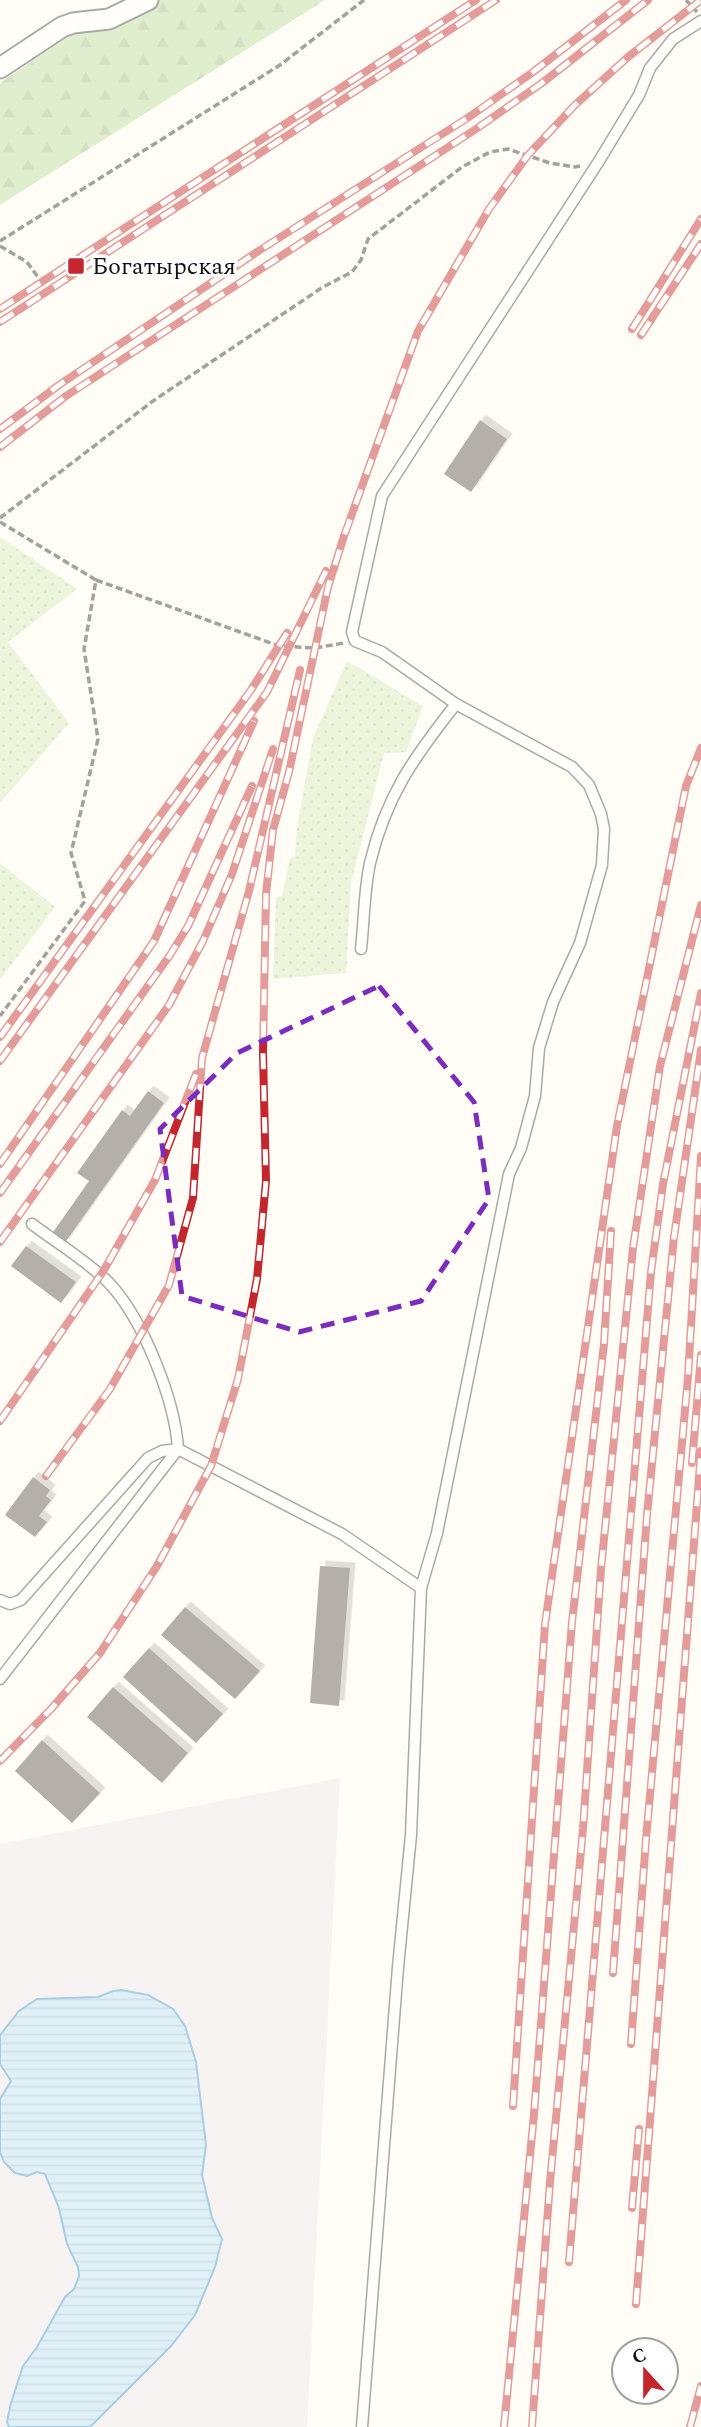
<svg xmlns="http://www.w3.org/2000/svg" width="701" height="2427" font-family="Spectral,serif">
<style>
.industrial{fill:#eee6ef}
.forest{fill:url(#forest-firs)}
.park{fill:url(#park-dots)}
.water{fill:url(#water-rules);stroke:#3f96cf;stroke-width:2}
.building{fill:#5a524d;filter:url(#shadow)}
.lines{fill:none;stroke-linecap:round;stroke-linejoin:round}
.service-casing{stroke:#444;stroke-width:13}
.minor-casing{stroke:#444;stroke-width:23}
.path{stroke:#333;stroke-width:3.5;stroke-dasharray:7 3.5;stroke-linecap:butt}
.service{stroke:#fff;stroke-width:10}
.minor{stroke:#fff;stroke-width:19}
.rail-casing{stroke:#c4262e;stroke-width:8}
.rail{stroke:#fff;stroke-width:5;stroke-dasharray:16;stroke-linecap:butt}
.marked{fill:none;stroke:#7b2cbf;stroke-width:5;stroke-dasharray:14 9;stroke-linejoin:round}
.poi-dot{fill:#c4262e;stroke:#fff;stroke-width:2.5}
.labels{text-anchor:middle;stroke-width:7;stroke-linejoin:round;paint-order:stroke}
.poi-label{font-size:24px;fill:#111;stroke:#fff;text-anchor:start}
</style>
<defs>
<pattern id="forest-firs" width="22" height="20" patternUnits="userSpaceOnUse" patternTransform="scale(1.75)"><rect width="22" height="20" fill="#b9dc9c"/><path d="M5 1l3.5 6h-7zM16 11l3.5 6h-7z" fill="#9ebc85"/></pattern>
<pattern id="park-dots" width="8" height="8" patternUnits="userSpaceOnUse" patternTransform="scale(1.75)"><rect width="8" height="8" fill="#d5ebbd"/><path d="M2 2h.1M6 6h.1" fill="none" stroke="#b6c8a1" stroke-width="1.8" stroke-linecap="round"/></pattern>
<pattern id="water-rules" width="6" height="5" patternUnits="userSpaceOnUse" patternTransform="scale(1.75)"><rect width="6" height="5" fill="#b9e0f7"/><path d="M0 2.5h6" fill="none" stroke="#9ebfd3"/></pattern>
<filter id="shadow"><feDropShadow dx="5.5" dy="-5.5" stdDeviation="0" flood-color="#0004"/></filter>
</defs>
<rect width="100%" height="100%" fill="#fffdf5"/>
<path class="industrial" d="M340,1778L307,2427H0V1844Z"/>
<path class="forest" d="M132,0H325L0,205V83L100,15Z"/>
<path class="park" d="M0,537L77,589L8,642L69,723L0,803Z
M347,661L423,706L406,752L384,753L351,883L346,973L273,979L276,897L282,896L290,858L295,856L297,827L313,738Z
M0,863L55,907L0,980Z"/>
<path class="water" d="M121,1990L148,1995L173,2009L185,2026L196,2062L206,2145L202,2175L212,2218L222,2239L215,2267L195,2315L171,2346L90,2427H9L7,2422L11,2403L23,2366L37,2347L65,2297L74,2289L79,2276L78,2267L67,2244L59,2208L45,2174L37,2172L27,2176L15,2173L4,2162L0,2152V2099L11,2081L0,2064V2035L19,2011L37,1999L98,1997L113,1991Z"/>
<path class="building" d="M480,420L507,439L471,492L444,474Z
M148,1091L164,1103L64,1244L51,1235L89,1181L77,1173L122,1110L130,1116Z
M26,1246L76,1282L61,1303L11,1266Z
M33,1477L50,1490L46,1496L51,1500L39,1516L47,1522L35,1537L5,1515Z
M320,1566L350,1568L339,1706L310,1703Z
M185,1607L260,1671L235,1699L161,1635Z
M149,1648L223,1714L196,1743L123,1677Z
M113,1687L188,1753L162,1783L87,1717Z
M42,1740L100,1793L72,1823L15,1771Z"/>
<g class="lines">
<g class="service-casing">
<path id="service" d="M361,949C364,922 364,891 370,863C386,796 414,757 456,704
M0,1600L10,1604L21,1600L148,1458L162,1451L178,1449L342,1534L421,1588
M0,1679L178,1449C175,1400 143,1319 109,1283C90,1263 54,1241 32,1224
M362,2427L398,1967L411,1835L421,1588L437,1533L509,1174L521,1148L535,1096L539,1048L553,1002L580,943L602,865L604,829L601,814L589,785L572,767L456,704L382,652L355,641L352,632L382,496L599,161L639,95L650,68L673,39L701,21"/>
</g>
<g class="minor-casing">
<path id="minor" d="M0,68L62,27L73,23L109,19L148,0"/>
</g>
<path class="path" d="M686,0L697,12
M0,241L280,65L364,0
M0,246L27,262L38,277
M0,518L153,401L323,287L352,272L361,260L368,239L462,167L490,152L508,149L550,163L575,167L580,166
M0,522L96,580L84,649L98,739L71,853L85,901L0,1016
M96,580L279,646L315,648L344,643"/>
<use href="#service" class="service"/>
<use href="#minor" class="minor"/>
<g class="rail-casing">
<path id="rail" d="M0,309L476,0
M0,322L496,0
M632,329L701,219
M641,335L701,244
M0,429L59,385L260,250L469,117L533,72L626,0
M0,447L66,396L476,129L542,83L648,0
M0,1037L251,690L287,633
M0,1061L267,692L326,571
M0,1164L154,941L254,721
M0,1193L170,955L188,926L252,786
M0,1242L169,1005L203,941L232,874L273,749
M0,1421L104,1270L155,1180L196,1074
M692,1463L701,1355
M46,1476L110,1389L169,1285L193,1198L202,1058L249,891L300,670
M0,1761L51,1709L100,1653L157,1566L211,1466L238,1379L257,1279L266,1181L263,1053L266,894L273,830L289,772L328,587L344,536L418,331L489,209L528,155L575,105L628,57L701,0
M613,1973L647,1515L674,1237L701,1050
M631,2044L646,1839L688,1377L701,1156
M513,2106L545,1624L617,1126L686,786L701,748
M632,2208L639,2129
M569,2262L651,1272L663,1184L701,993
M636,2304L701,1451
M504,2427L534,2114L572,1622L604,1344L611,1231
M532,2427L550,2182L583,1829L601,1569L633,1248L660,1066L701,905
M690,2427L701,2386"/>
</g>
<use href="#rail" class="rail"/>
</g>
<path d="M0 0H701V2427H0ZM379,986L474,1102L489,1199L421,1301L299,1332L182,1296L160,1129L237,1053Z" fill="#fffdf5" fill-opacity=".55" fill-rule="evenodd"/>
<path class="marked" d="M379,986L474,1102L489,1199L421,1301L299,1332L182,1296L160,1129L237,1053Z"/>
<rect class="poi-dot" x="67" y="257" width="18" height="18" rx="3.5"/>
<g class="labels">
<g class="poi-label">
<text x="92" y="274">Богатырская</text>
</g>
</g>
<g transform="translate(645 2371) rotate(339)"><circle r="33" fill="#ffffff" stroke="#a0a0a0" stroke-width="2"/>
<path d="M0-5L12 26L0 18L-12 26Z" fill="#c4262e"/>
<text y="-10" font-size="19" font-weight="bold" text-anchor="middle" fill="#111111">С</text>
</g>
</svg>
